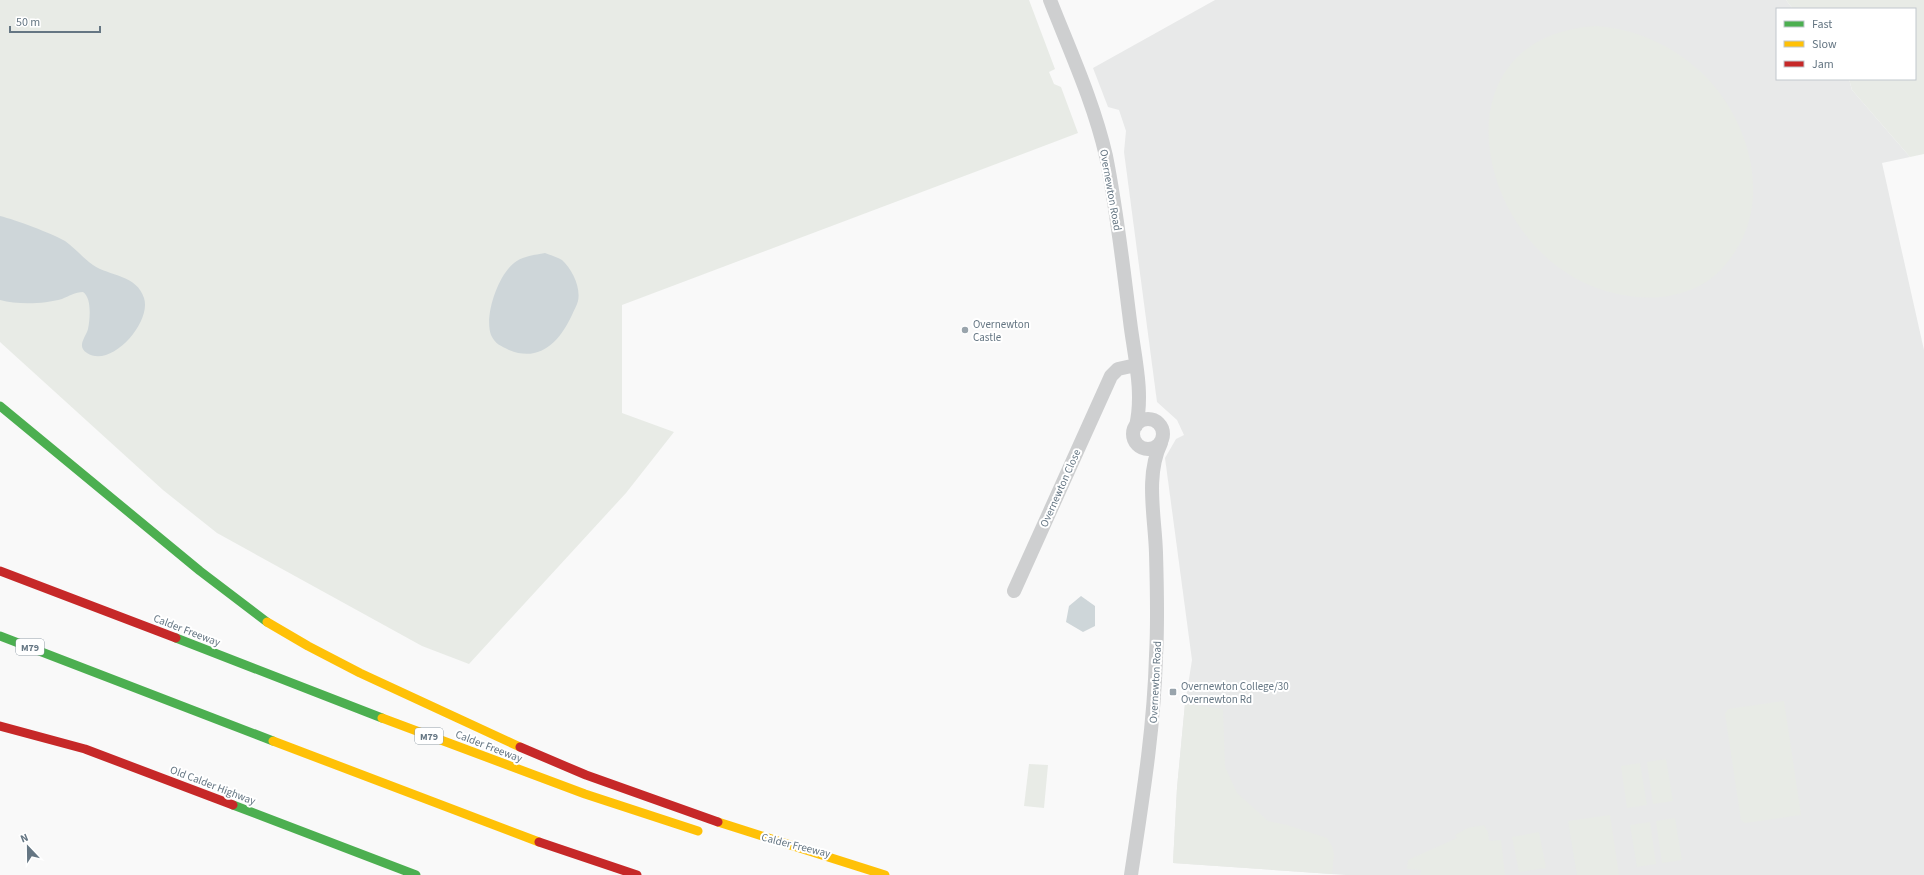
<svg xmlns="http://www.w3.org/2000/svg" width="1924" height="875" font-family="'Source Sans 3',sans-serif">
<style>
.built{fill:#e8e9e9}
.green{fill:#e8ebe6}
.water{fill:#ced6d9}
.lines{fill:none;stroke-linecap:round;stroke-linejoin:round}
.street{stroke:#cecfd0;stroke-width:14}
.fast{stroke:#4caf50;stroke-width:9}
.slow{stroke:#ffc107;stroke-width:9}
.jam{stroke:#c62828;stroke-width:9}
.poi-dot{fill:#99a4ac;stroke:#fff;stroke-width:1.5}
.labels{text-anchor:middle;stroke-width:4;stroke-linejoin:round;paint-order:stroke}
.shield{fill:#fff;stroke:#939fa8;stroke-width:1}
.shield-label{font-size:10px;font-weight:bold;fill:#657683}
.street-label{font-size:11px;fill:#657683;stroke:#fff}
.poi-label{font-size:11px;fill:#657683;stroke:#fff;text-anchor:start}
</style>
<rect width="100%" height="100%" fill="#f9f9f9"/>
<path class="built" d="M1215,0H1786L1793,9H1777V79H1849L1852,90L1910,157L1882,163L1924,350V875H1346L1173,863L1177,788L1185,704L1192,660L1165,458L1176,439L1184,435L1177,420L1157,402L1124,152L1126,131L1119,110L1108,107L1093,68Z"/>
<path class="green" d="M0,0H1029L1055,69L1049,72L1054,84L1061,87L1078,133L622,305V413L674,432L626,493L469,664L422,646L217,533L163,490L0,342Z
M1786,0H1924V154L1910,157L1852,90L1849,79H1915V9H1793Z
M1596,26C1636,29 1672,45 1702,73C1747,116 1772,194 1736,250C1726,266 1714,279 1697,287C1671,299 1646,300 1618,294C1479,267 1424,37 1596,26Z
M1784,701L1801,815L1745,823L1741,820L1725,714L1728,709Z
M1185,704L1223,709L1225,767L1237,793L1268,821L1287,825L1327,838L1332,846L1334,854L1332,874L1173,863L1177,788Z
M1666,759L1673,801L1653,804L1647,762Z
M1640,763L1647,805L1627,808L1621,766Z
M1029,764L1048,765L1044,808L1024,806Z
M1610,815L1619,875H1577L1568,821Z
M1675,818L1682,860L1662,863L1656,821Z
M1650,822L1656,864L1637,867L1630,825Z
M1484,825L1488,832L1489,841L1501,840L1505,875H1420L1421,870L1407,869L1408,860L1457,838L1455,835L1468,828Z
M1539,832L1546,868L1519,872L1512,837Z"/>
<path class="water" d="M0,216C16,220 51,233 65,241C75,248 83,258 93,265C109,276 137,275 144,298C152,322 111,369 87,353C76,346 86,337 88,329C90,319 92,298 83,292C75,292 69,296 62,299C44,304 18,305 0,300Z
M545,253C550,255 557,257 562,260C572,269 581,287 578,301C577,305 574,310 572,315C560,341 540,363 509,350C501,346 495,344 491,335C484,316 498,275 514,263C523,256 534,255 545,253Z
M1081,596L1095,606V626L1083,632L1066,622L1069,606Z"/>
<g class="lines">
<path class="street" d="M1050,0C1070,51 1094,103 1106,156C1117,211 1123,266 1130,321C1134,355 1144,392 1136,426
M1133 434a15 15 0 1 1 30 0a15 15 0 1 1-30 0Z
M1014,591L1111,376L1118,369L1136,365
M1131,875C1142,802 1154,730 1156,656C1158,622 1157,587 1156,553C1155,517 1145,476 1161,443"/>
<path class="fast" d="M0,406L200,571L267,622
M0,636L273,741
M176,638L382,718
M233,805L416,875"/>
<path class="slow" d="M267,622L308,646L360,673L520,747
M382,718L585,794L698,831
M273,741L539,842
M718,822L885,875"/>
<path class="jam" d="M0,571L176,638
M0,726L85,749L233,805
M520,747L586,775L718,822
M539,842L637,875"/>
</g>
<g class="poi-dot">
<circle cx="965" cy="330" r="4"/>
<rect x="1169" y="688" width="8" height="8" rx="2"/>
</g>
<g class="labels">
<g class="shield">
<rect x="16" y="639" width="28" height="16" rx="3"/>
<rect x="415" y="728" width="28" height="16" rx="3"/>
</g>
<g class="shield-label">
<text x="30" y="651">M79</text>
<text x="429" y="740">M79</text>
</g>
<g class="street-label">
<text transform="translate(1111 190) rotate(80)" y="4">Overnewton Road</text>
<text transform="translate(1060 488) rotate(-66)" y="4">Overnewton Close</text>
<text transform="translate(187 630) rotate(21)" y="4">Calder Freeway</text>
<text transform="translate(1155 682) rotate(-87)" y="4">Overnewton Road</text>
<text transform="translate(489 746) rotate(21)" y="4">Calder Freeway</text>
<text transform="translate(213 785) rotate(21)" y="4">Old Calder Highway</text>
<text transform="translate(796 845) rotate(14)" y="4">Calder Freeway</text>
</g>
<g class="poi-label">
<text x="973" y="328">Overnewton<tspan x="973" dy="13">Castle</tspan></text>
<text x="1181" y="690">Overnewton College/30<tspan x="1181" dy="13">Overnewton Rd</tspan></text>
</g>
</g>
<rect x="1776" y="8" width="140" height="72" fill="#ffffff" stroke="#c1c8cd"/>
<rect x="1784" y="21" width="20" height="6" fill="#4caf50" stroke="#c1c8cd"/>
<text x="1812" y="28" font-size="12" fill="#657683">Fast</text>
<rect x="1784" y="41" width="20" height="6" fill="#ffc107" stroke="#c1c8cd"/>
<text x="1812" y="48" font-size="12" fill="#657683">Slow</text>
<rect x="1784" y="61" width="20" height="6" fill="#c62828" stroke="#c1c8cd"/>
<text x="1812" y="68" font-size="12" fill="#657683">Jam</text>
<g transform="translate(28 847) rotate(338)" stroke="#ffffff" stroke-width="3" paint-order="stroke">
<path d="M0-3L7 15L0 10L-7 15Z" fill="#657683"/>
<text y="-6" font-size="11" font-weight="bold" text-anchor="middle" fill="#657683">N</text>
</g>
<path d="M10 26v6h90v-6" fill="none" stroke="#657683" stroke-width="2"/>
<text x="16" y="26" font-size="12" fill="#657683" stroke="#ffffff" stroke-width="3" paint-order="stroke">50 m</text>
</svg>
